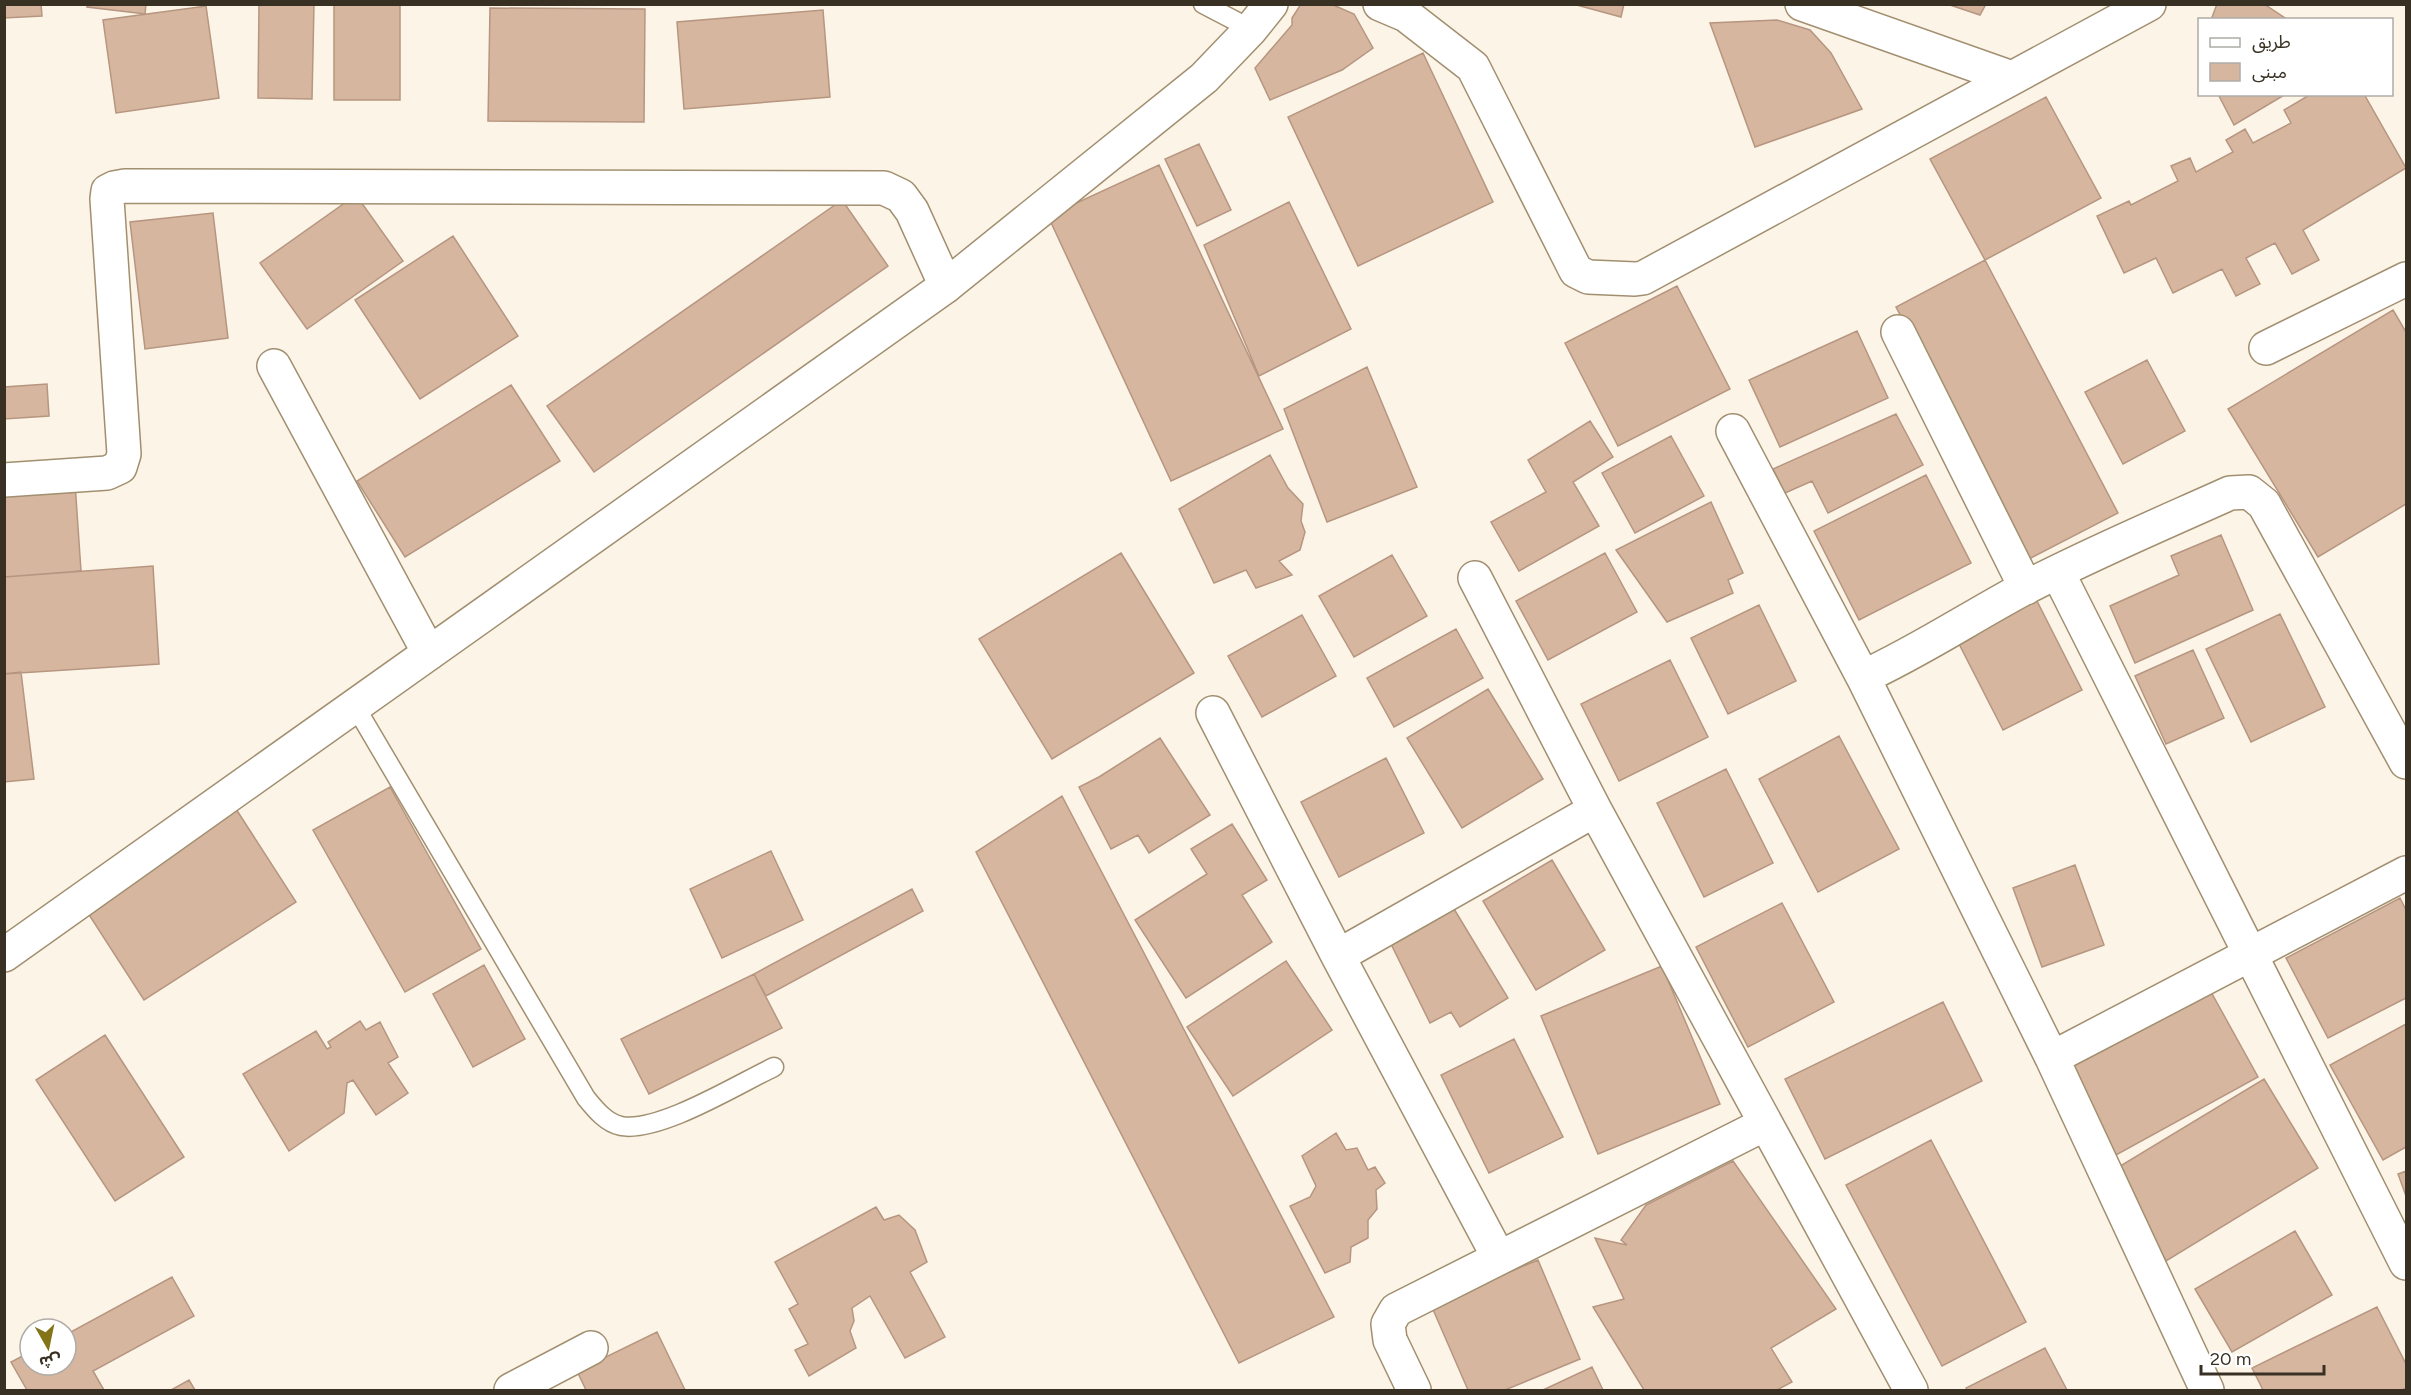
<svg xmlns="http://www.w3.org/2000/svg" width="2411" height="1395" font-family="Figtree,'Noto Sans Arabic',sans-serif">
<style>
.building{fill:#d7b69f;stroke:#b69680;stroke-width:1.5}
.lines{fill:none;stroke-linecap:round;stroke-linejoin:round}
.lane-casing{stroke:#a28f70;stroke-width:21}
.street-casing{stroke:#a28f70;stroke-width:36}
.secondary-casing{stroke:#a28f70;stroke-width:36}
.lane{stroke:#fff;stroke-width:18}
.street{stroke:#fff;stroke-width:33}
.secondary{stroke:#fff;stroke-width:33}
</style>
<rect width="100%" height="100%" fill="#fcf4e7"/>
<path class="building" d="M4,4H41L42,16L4,18Z
M88,4H146L145,14L87,7Z
M259,4H314L312,99L258,98Z
M334,4H400V100H334Z
M1301,4H1331L1354,14L1373,48L1342,70L1270,100L1255,68L1292,25V18Z
M1573,4H1624L1621,17Z
M1947,4H1986L1980,15Z
M2217,4H2264L2288,20H2211Z
M206,6L219,98L116,113L103,20Z
M490,8L645,9L644,122L488,121Z
M823,10L830,97L684,109L677,22Z
M1777,20L1810,30L1831,53L1862,109L1755,147L1710,23Z
M1423,53L1493,202L1358,266L1288,117Z
M2218,94H2286L2234,125Z
M2311,94H2364L2406,168L2303,230L2319,260L2292,274L2275,243L2246,258L2260,284L2236,296L2222,269L2173,293L2156,258L2124,273L2097,216L2129,201L2131,205L2178,181L2171,166L2190,158L2196,172L2233,152L2226,140L2245,129L2253,143L2291,123L2284,110Z
M2046,97L2101,198L1985,260L1930,159Z
M1199,144L1231,210L1197,226L1165,159Z
M1159,165L1283,429L1171,481L1048,216Z
M356,195L403,261L307,329L260,263Z
M842,200L888,266L594,472L547,406Z
M1289,202L1351,329L1259,376L1204,245Z
M213,213L228,338L145,349L130,222Z
M453,236L518,336L420,399L355,300Z
M1985,260L2118,513L2029,559L1896,307Z
M1677,286L1730,389L1618,446L1565,343Z
M2393,310L2406,332V504L2318,557L2228,409Z
M1857,331L1888,398L1780,447L1749,380Z
M2147,360L2185,431L2123,464L2085,392Z
M1367,367L1417,487L1327,522L1284,409Z
M47,384L49,416L4,419V387Z
M511,385L560,461L405,557L357,481Z
M1896,414L1923,465L1828,513L1812,481L1785,493L1773,469Z
M1590,421L1613,457L1573,482L1599,526L1519,571L1491,522L1546,492L1528,460Z
M1671,436L1704,496L1635,533L1602,473Z
M1270,455L1288,488L1303,504L1301,521L1305,532L1300,550L1279,561L1292,575L1256,588L1246,570L1214,583L1179,509Z
M1926,475L1971,563L1859,620L1814,531Z
M75,483L81,571L4,577V488Z
M1711,502L1743,573L1728,580L1733,593L1667,622L1616,550Z
M2221,535L2253,610L2135,663L2110,606L2179,575L2171,556Z
M1121,553L1194,673L1052,759L979,639Z
M1605,553L1637,612L1548,660L1516,601Z
M1392,555L1427,616L1354,657L1319,596Z
M153,566L159,664L4,674V577Z
M2036,599L2082,690L2003,730L1956,638Z
M1759,605L1796,681L1728,714L1691,638Z
M2280,614L2325,707L2251,742L2206,649Z
M1302,615L1336,676L1262,717L1228,656Z
M1456,629L1483,678L1394,727L1367,678Z
M2193,650L2224,718L2166,744L2135,676Z
M1670,660L1708,737L1619,781L1581,704Z
M21,672L34,779L4,782V674Z
M1488,689L1543,779L1462,828L1407,738Z
M1839,736L1899,849L1818,892L1759,779Z
M1160,738L1210,815L1149,853L1138,835L1111,849L1079,787L1099,777Z
M1386,758L1424,833L1339,877L1301,802Z
M1726,769L1773,863L1704,897L1657,803Z
M390,787L481,949L405,992L313,830Z
M1062,796L1334,1317L1239,1363L976,852Z
M236,809L296,902L144,1000L84,907Z
M1232,824L1267,880L1242,895L1272,942L1186,998L1135,920L1207,874L1191,849Z
M771,851L803,920L722,958L690,889Z
M1552,860L1605,950L1536,990L1483,901Z
M2075,865L2104,945L2042,967L2013,888Z
M912,889L923,911L766,996L754,974Z
M2400,898L2406,910V998L2328,1038L2286,958Z
M1782,903L1834,1002L1748,1047L1696,947Z
M1451,904L1508,998L1460,1027L1451,1012L1430,1023L1389,940Z
M1286,961L1332,1030L1233,1096L1187,1027Z
M484,965L525,1039L473,1067L433,994Z
M1662,966L1720,1104L1598,1154L1541,1016Z
M754,974L782,1028L649,1094L621,1039Z
M2205,981L2258,1077L2116,1155L2063,1060Z
M1943,1002L1982,1081L1825,1159L1785,1079Z
M360,1021L366,1030L380,1022L398,1057L388,1063L408,1093L376,1115L353,1080L347,1083L344,1113L289,1151L243,1074L316,1031L327,1049L331,1047L328,1042Z
M2406,1024V1147L2383,1160L2330,1065Z
M105,1035L184,1157L115,1201L36,1080Z
M1514,1039L1563,1137L1489,1173L1441,1075Z
M2264,1079L2318,1168L2166,1261L2112,1171Z
M1336,1133L1346,1150L1357,1148L1368,1170L1375,1167L1385,1183L1376,1190L1377,1209L1368,1220V1238L1351,1247L1350,1262L1325,1273L1290,1206L1310,1197L1316,1186L1302,1156Z
M1931,1140L2026,1322L1942,1366L1846,1185Z
M1733,1161L1836,1309L1771,1348L1792,1382L1777,1390H1644L1593,1307L1624,1299L1595,1238L1627,1245L1621,1240L1646,1205Z
M2406,1171V1196L2398,1174Z
M876,1207L884,1220L899,1215L915,1230L927,1262L910,1272L945,1337L905,1358L870,1296L852,1308L854,1321L850,1331L856,1348L809,1376L795,1350L808,1344L789,1309L798,1304L775,1262Z
M2295,1231L2332,1295L2232,1352L2195,1289Z
M1538,1260L1580,1359L1505,1390H1468L1431,1305Z
M172,1277L194,1316L93,1371L104,1390H27L11,1362L30,1352V1365H66V1332L70,1330L71,1332Z
M2377,1307L2406,1364V1388L2402,1390H2263L2252,1368Z
M657,1332L685,1390H586L577,1371Z
M2045,1348L2067,1390H1967L1966,1388Z
M1592,1367L1603,1390H1543Z
M189,1380L195,1390H171Z"/>
<g class="lines">
<g class="lane-casing">
<path id="lane" d="M1203,4L1251,29
M355,706L586,1098C595,1109 606,1123 621,1126C659,1133 738,1084 774,1067"/>
</g>
<g class="street-casing">
<path id="street" d="M1380,4L1406,15L1473,67L1576,271L1588,277L1635,279L1643,278L2149,4
M1802,4L2012,78
M1898,332L2026,588
M2266,348L2406,279
M274,366L429,653
M1733,431L1863,677L2052,1058L2207,1390
M4,480L107,473L120,467L124,454L107,199L108,191L114,188L125,186L884,188L901,196L912,211L946,286
M2058,573L2406,1263
M1475,578L1595,810L1911,1390
M1863,677C1918,652 1969,618 2023,589C2090,554 2161,524 2230,493L2249,492L2264,504L2406,762
M1213,713L1338,956L1499,1258
M1338,956L1595,810
M2052,1058L2406,873
M511,1390L591,1348
M1414,1390L1390,1340L1388,1324L1396,1310L1765,1124"/>
</g>
<g class="secondary-casing">
<path id="secondary" d="M4,955L946,286L1204,78L1251,29L1271,4"/>
</g>
<use href="#lane" class="lane"/>
<use href="#street" class="street"/>
<use href="#secondary" class="secondary"/>
</g>
<rect width="2411" height="1395" fill="none" stroke="#383023" stroke-width="12"/>
<rect x="2198" y="18" width="195" height="78" fill="#ffffff" stroke="#afaca7" stroke-width="1.5"/>
<rect x="2210" y="38" width="30" height="9" fill="#ffffff" stroke="#afaca7" stroke-width="1.5"/>
<text x="2252" y="48" font-size="18" fill="#383023">طريق</text>
<rect x="2210" y="63" width="30" height="18" fill="#d7b69f" stroke="#afaca7" stroke-width="1.5"/>
<text x="2252" y="78" font-size="18" fill="#383023">مبنى</text>
<g transform="translate(48 1347) rotate(171)"><circle r="28" fill="#ffffff" stroke="#afaca7" stroke-width="1.5"/>
<path d="M0-4.5L10 22L0 15L-10 22Z" fill="#827417"/>
<text y="-9" font-size="16" font-weight="bold" text-anchor="middle" fill="#383023">ش</text>
</g>
<path d="M2201 1365v9h123v-9" fill="none" stroke="#383023" stroke-width="3"/>
<text x="2210" y="1365" font-size="18" fill="#383023" stroke="#ffffff" stroke-width="4.5" paint-order="stroke">20 m</text>
</svg>
